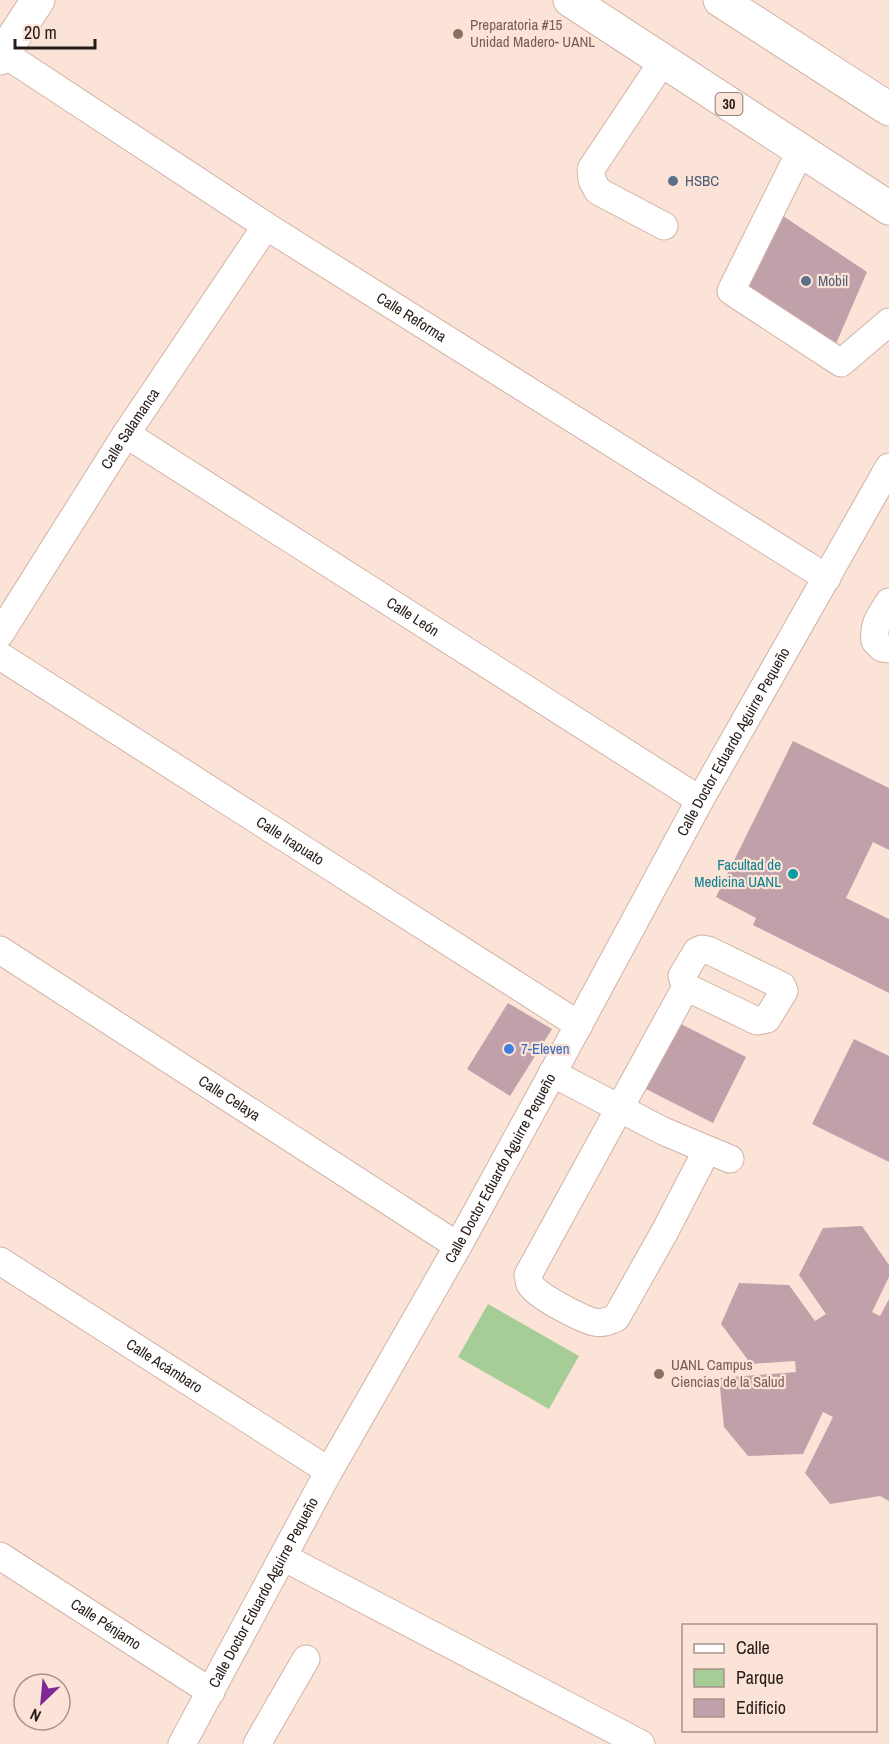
<svg xmlns="http://www.w3.org/2000/svg" width="889" height="1744" font-family="'Archivo Narrow',sans-serif">
<rect width="100%" height="100%" fill="#fce3d8"/>
<path fill="#a5cd95" d="M 488,1304 L 579,1356 L 549,1409 L 458,1357 Z"/>
<path fill="#c0a0a9" d="M 777,212 L 867,272 L 835,346 L 744,289 Z
M 793,741 L 889,788 L 889,850 L 873,842 L 846,898 L 889,919 L 889,993 L 753,925 L 756,918 L 716,897 Z
M 508,1003 L 552,1029 L 510,1096 L 467,1069 Z
M 675,1021 L 746,1057 L 713,1123 L 642,1087 Z
M 854,1039 L 889,1056 L 889,1162 L 812,1124 Z
M 862,1226 L 889,1265 L 889,1277 L 872,1312 L 880,1316 L 889,1299 L 889,1501 L 880,1496 L 830,1504 L 805,1473 L 833,1417 L 823,1412 L 803,1454 L 748,1456 L 724,1427 L 719,1378 L 796,1372 L 795,1361 L 751,1364 L 721,1324 L 739,1283 L 789,1285 L 815,1321 L 826,1314 L 799,1275 L 823,1228 Z"/>
<g fill="none" stroke-linecap="round" stroke-linejoin="round">
<defs>
<g id="minor">
<path id="s1" d="M 0,51 L 266,226 L 827,578"/>
<path d="M 663,61 L 591,169 L 592,180 L 598,191 L 664,226"/>
<path d="M 801,150 L 731,291 L 841,363 L 889,322"/>
<path id="s2" d="M 126,434 L 700,800"/>
<path d="M 889,602 C 880,616 873,624 875,641 L 882,648 L 889,649"/>
<path id="s3" d="M 0,634 L 126,434 L 266,226"/>
<path id="s4" d="M 0,656 L 579,1025"/>
<path d="M 702,949 L 708,950 L 782,986 L 784,991 L 767,1019 L 757,1021 L 686,987 L 682,976 L 697,951 Z"/>
<path id="s5" d="M 0,950 L 458,1246"/>
<path d="M 686,987 L 528,1275 C 529,1277 529,1283 530,1284 C 534,1295 582,1319 594,1322 C 602,1324 609,1321 616,1318 L 664,1233 L 707,1150"/>
<path d="M 552,1073 L 663,1131 L 730,1159"/>
<path id="s6" d="M 0,1261 L 329,1471"/>
<path id="s7" d="M 0,1556 L 211,1692"/>
<path d="M 283,1557 L 641,1744"/>
<path id="s8" d="M 182,1744 L 329,1471 L 458,1246 L 557,1065 L 700,800 L 889,467"/>
<path d="M 257,1744 L 306,1659"/>
</g>
<path id="major" d="M 570,0 L 889,208
M 720,0 L 889,109
M 0,58 L 38,0"/>
</defs>
<use href="#minor" stroke="#d1b3a6" stroke-width="29"/>
<use href="#major" stroke="#d1b3a6" stroke-width="35"/>
<use href="#minor" stroke="#fff" stroke-width="27"/>
<use href="#major" stroke="#fff" stroke-width="33"/>
</g>
<g fill="#8d6e63" stroke="#fce3d8" stroke-width="2">
<circle cx="458" cy="34" r="6"/>
<circle cx="659" cy="1374" r="6"/>
</g>
<g fill="#5c6f8a" stroke="#fce3d8" stroke-width="2">
<circle cx="673" cy="181" r="6"/>
<circle cx="806" cy="281" r="6"/>
</g>
<circle fill="#0f9aa8" stroke="#fce3d8" stroke-width="2" cx="793" cy="874" r="6"/>
<circle fill="#3f7fe0" stroke="#fce3d8" stroke-width="2" cx="509" cy="1049" r="6"/>
<g text-anchor="middle" stroke-width="4.5" stroke-linejoin="round" paint-order="stroke">
<rect fill="#fce3d8" stroke="#665750" stroke-width="1.5" x="715.5" y="93" width="27" height="22" rx="4.5"/>
<g font-size="14" font-weight="bold" fill="#261b16">
<text x="729" y="109">30</text>
</g>
<g font-size="15" fill="#785e54" stroke="#fce3d8" text-anchor="start">
<text x="470" y="30">Preparatoria #15<tspan x="470" dy="17">Unidad Madero- UANL</tspan></text>
<text x="671" y="1370">UANL Campus<tspan x="671" dy="17">Ciencias de la Salud</tspan></text>
</g>
<g font-size="15" fill="#4e5e75" stroke="#fce3d8" text-anchor="start">
<text x="685" y="186">HSBC</text>
<text x="818" y="286">Mobil</text>
</g>
<g font-size="15" fill="#261b16" stroke="#fce3d8">
<text dy="5" stroke="none"><textPath href="#s1" startOffset="490">Calle Reforma</textPath></text>
<text dy="5" stroke="none"><textPath href="#s3" startOffset="243">Calle Salamanca</textPath></text>
<text dy="5" stroke="none"><textPath href="#s2" startOffset="340">Calle León</textPath></text>
<text dy="5" stroke="none"><textPath href="#s8" startOffset="1144">Calle Doctor Eduardo Aguirre Pequeño</textPath></text>
<text dy="5" stroke="none"><textPath href="#s4" startOffset="344">Calle Irapuato</textPath></text>
<text dy="5" stroke="none"><textPath href="#s5" startOffset="273">Calle Celaya</textPath></text>
<text dy="5" stroke="none"><textPath href="#s8" startOffset="658">Calle Doctor Eduardo Aguirre Pequeño</textPath></text>
<text dy="5" stroke="none"><textPath href="#s6" startOffset="195">Calle Acámbaro</textPath></text>
<text dy="5" stroke="none"><textPath href="#s8" startOffset="172">Calle Doctor Eduardo Aguirre Pequeño</textPath></text>
<text dy="5" stroke="none"><textPath href="#s7" startOffset="126">Calle Pénjamo</textPath></text>
</g>
<g font-size="15" fill="#0d838f" stroke="#fce3d8" text-anchor="end">
<text x="781" y="870">Facultad de<tspan x="781" dy="17">Medicina UANL</tspan></text>
</g>
<g font-size="15" fill="#366cbe" stroke="#fce3d8" text-anchor="start">
<text x="521" y="1054">7-Eleven</text>
</g>
</g>
<rect x="682" y="1624" width="195" height="108" fill="#fce3d8" stroke="#a6938a" stroke-width="1.5"/>
<rect x="694" y="1644" width="30" height="9" fill="#ffffff" stroke="#a6938a" stroke-width="1.5"/>
<text x="736" y="1654" font-size="18" fill="#261b16">Calle</text>
<rect x="694" y="1669" width="30" height="18" fill="#a5cd95" stroke="#a6938a" stroke-width="1.5"/>
<text x="736" y="1684" font-size="18" fill="#261b16">Parque</text>
<rect x="694" y="1699" width="30" height="18" fill="#c0a0a9" stroke="#a6938a" stroke-width="1.5"/>
<text x="736" y="1714" font-size="18" fill="#261b16">Edificio</text>
<g transform="translate(42 1702) rotate(206)"><circle r="28" fill="#fce3d8" stroke="#a6938a" stroke-width="1.5"/>
<path d="M0-4.5L10 22L0 15L-10 22Z" fill="#7f2997"/>
<text y="-9" font-size="16" font-weight="bold" text-anchor="middle" fill="#261b16">N</text>
</g>
<path d="M15 39v9h80v-9" fill="none" stroke="#261b16" stroke-width="3"/>
<text x="24" y="39" font-size="18" fill="#261b16" stroke="#fce3d8" stroke-width="4.5" paint-order="stroke">20 m</text>
</svg>
